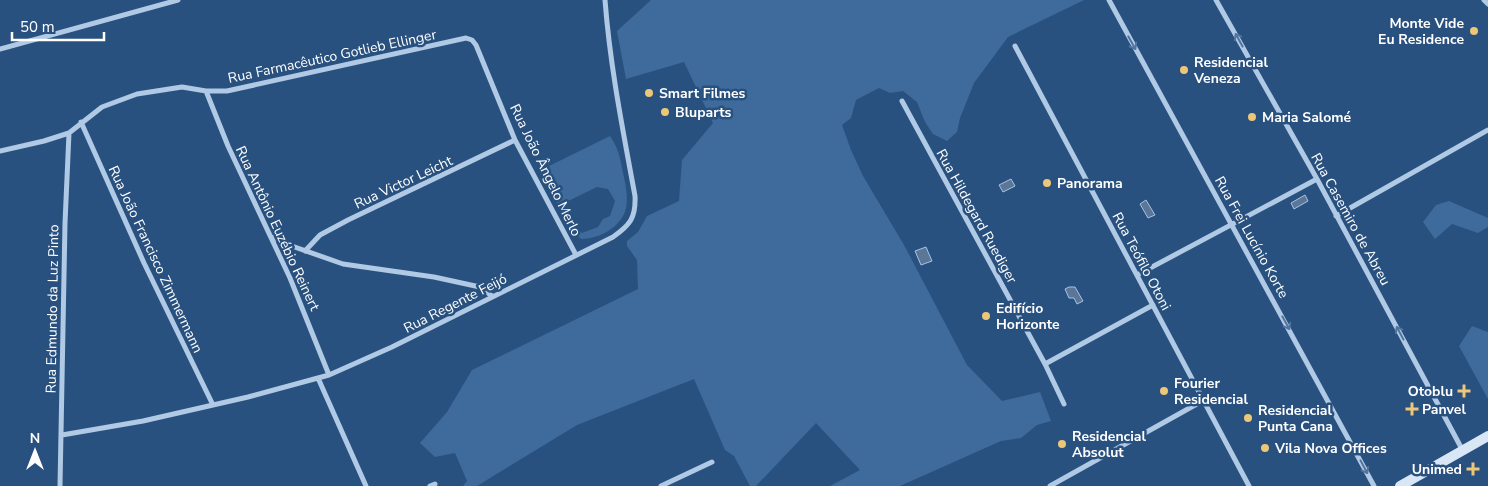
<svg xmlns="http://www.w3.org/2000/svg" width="1488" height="486" font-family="'Nunito Sans',sans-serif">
<rect width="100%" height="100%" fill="#29517f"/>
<path fill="#3e6b9c" d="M 651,0 L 1084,0 L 1008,37 L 974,83 L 960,118 L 957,132 L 947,141 L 933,134 L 925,122 L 917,102 L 903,91 L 890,93 L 879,88 L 856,100 L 851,118 L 842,125 L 851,150 L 863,176 L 904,245 L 967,365 L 1002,401 L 1040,392 L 1051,421 L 1037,425 L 1021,438 L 1001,441 L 900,486 L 830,486 L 860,470 L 816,423 L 756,486 L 750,486 L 734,456 L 725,450 L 694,379 L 577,425 L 477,486 L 463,486 L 467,481 L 455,453 L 435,457 L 420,443 L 447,412 L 472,370 L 638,289 L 637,260 L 627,246 L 627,241 L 638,232 L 647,216 L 679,201 L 682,160 L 713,123 L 684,62 L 626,79 L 617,31 Z
M 610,136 C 620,151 620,159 624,177 C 626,187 628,197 626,208 C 622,227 599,239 581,239 L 570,228 L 572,225 L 582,233 L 598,227 L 603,219 L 610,216 L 615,201 L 608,189 L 597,187 L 564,203 L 564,218 L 541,170 Z
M 1449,201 L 1488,218 L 1488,227 L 1478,233 L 1452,224 L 1435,239 L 1423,222 L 1436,205 Z
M 1472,326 L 1488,332 L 1488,399 L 1459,346 Z"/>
<path fill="#5b7697" stroke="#a5c4e5" d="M 1011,179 L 1015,186 L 1003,192 L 999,185 Z
M 1305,195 L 1308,201 L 1294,209 L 1291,203 Z
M 1146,200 L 1155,215 L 1148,218 L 1140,204 Z
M 926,247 L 932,261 L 921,265 L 915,251 Z
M 1069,287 L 1075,287 L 1083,301 L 1077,304 L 1074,298 L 1069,298 L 1065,289 Z"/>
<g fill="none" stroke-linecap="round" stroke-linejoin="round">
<path stroke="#b0c9e5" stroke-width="5" d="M 1109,0 L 1374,486
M 1216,0 L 1317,179 L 1463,451
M 1484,0 L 1488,4
M 1015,46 L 1249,486
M 0,49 L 178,0
M 206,91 L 228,146 L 290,278 L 329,375
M 902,101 L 1045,364 L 1153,305
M 81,122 L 144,263 L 213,405
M 0,151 L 44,141 L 69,133 L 102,107 L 137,94 L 182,87 L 206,91 L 227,91 L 466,38 L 472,40 L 476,45 L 515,140 L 576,255
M 1336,216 L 1488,130
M 272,237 L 289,245 L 343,264 L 434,277 L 480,287 L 492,296
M 305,251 L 320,235 L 348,220 L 515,140
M 1137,275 L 1317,179
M 1045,364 L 1064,404
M 318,378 L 366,486
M 62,435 L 143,421 L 248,397 L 329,375 L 392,347 L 613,237 C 630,225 636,218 635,196 C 623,131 610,66 605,0
M 60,486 L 65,223 L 69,133
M 430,486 L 435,484
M 661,486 L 712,462
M 1050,486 L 1204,400"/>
<path stroke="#d9e6f5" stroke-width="10" d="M 1400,486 L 1488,436"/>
</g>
<defs><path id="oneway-shaft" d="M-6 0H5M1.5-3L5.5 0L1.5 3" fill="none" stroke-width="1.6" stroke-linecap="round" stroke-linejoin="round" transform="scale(1.25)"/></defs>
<g stroke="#52759e">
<use href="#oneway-shaft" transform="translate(1239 40) rotate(-119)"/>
<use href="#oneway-shaft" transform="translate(1132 43) rotate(61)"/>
<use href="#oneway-shaft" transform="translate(1286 323) rotate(61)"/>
<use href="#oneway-shaft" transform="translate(1400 333) rotate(-118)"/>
<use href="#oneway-shaft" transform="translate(1364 467) rotate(62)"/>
</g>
<g fill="#ecc777" stroke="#29517f" stroke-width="2">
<circle cx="1474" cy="31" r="5"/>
<circle cx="1184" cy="70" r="5"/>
<circle cx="649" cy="93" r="5"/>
<circle cx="665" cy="112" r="5"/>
<circle cx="1252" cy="117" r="5"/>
<circle cx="1047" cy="183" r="5"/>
<circle cx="986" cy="316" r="5"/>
<circle cx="1164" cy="391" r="5"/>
<path d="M1461.5 383.5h5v5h5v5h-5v5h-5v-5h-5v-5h5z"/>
<path d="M1409.5 401.5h5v5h5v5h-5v5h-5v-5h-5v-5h5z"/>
<circle cx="1248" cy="418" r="5"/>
<circle cx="1062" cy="444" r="5"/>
<circle cx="1265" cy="448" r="5"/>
<path d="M1470.5 461.5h5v5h5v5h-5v5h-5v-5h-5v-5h5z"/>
</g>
<g text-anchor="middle" stroke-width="5" stroke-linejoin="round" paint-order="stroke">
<g font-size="14" font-weight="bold" fill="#fff" stroke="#29517f" text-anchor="start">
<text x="1464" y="28" text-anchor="end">Monte Vide<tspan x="1464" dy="16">Eu Residence</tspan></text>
<text x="1194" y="67">Residencial<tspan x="1194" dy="16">Veneza</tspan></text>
<text x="659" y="98">Smart Filmes</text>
<text x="675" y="117">Bluparts</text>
<text x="1262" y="122">Maria Salomé</text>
<text x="1057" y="188">Panorama</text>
<text x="996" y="313">Edifício<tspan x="996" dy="16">Horizonte</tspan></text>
<text x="1174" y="388">Fourier<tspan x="1174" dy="16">Residencial</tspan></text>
<text x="1453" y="396" text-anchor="end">Otoblu</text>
<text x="1422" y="414">Panvel</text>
<text x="1258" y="415">Residencial<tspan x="1258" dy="16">Punta Cana</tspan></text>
<text x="1072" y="441">Residencial<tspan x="1072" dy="16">Absolut</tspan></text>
<text x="1275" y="453">Vila Nova Offices</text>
<text x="1462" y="474" text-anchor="end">Unimed</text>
</g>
<g font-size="14" fill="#fff" stroke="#29517f">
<text transform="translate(332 56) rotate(-12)" y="5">Rua Farmacêutico Gotlieb Ellinger</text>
<text transform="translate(546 170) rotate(64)" y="5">Rua João Ângelo Merlo</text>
<text transform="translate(403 182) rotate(-25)" y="5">Rua Victor Leicht</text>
<text transform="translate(977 216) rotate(61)" y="5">Rua Hildegard Ruediger</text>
<text transform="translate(1351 219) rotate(61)" y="5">Rua Casemiro de Abreu</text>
<text transform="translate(278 228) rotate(65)" y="5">Rua Antônio Euzébio Reinert</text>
<text transform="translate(1252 237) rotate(61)" y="5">Rua Frei Lucínio Korte</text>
<text transform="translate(156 259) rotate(65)" y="5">Rua João Francisco Zimmermann</text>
<text transform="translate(1142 261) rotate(62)" y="5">Rua Teófilo Otoni</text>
<text transform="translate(455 303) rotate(-27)" y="5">Rua Regente Feijó</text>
<text transform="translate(52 309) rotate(-89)" y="5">Rua Edmundo da Luz Pinto</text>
</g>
</g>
<g transform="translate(35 451)" stroke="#29517f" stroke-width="4" paint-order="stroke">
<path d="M0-4L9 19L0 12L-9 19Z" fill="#ffffff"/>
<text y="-8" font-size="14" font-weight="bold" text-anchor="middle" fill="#ffffff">N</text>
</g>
<path d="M12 32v8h92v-8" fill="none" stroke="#ffffff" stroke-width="2.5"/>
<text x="20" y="32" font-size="15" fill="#ffffff" stroke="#29517f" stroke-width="4" paint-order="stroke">50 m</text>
</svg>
